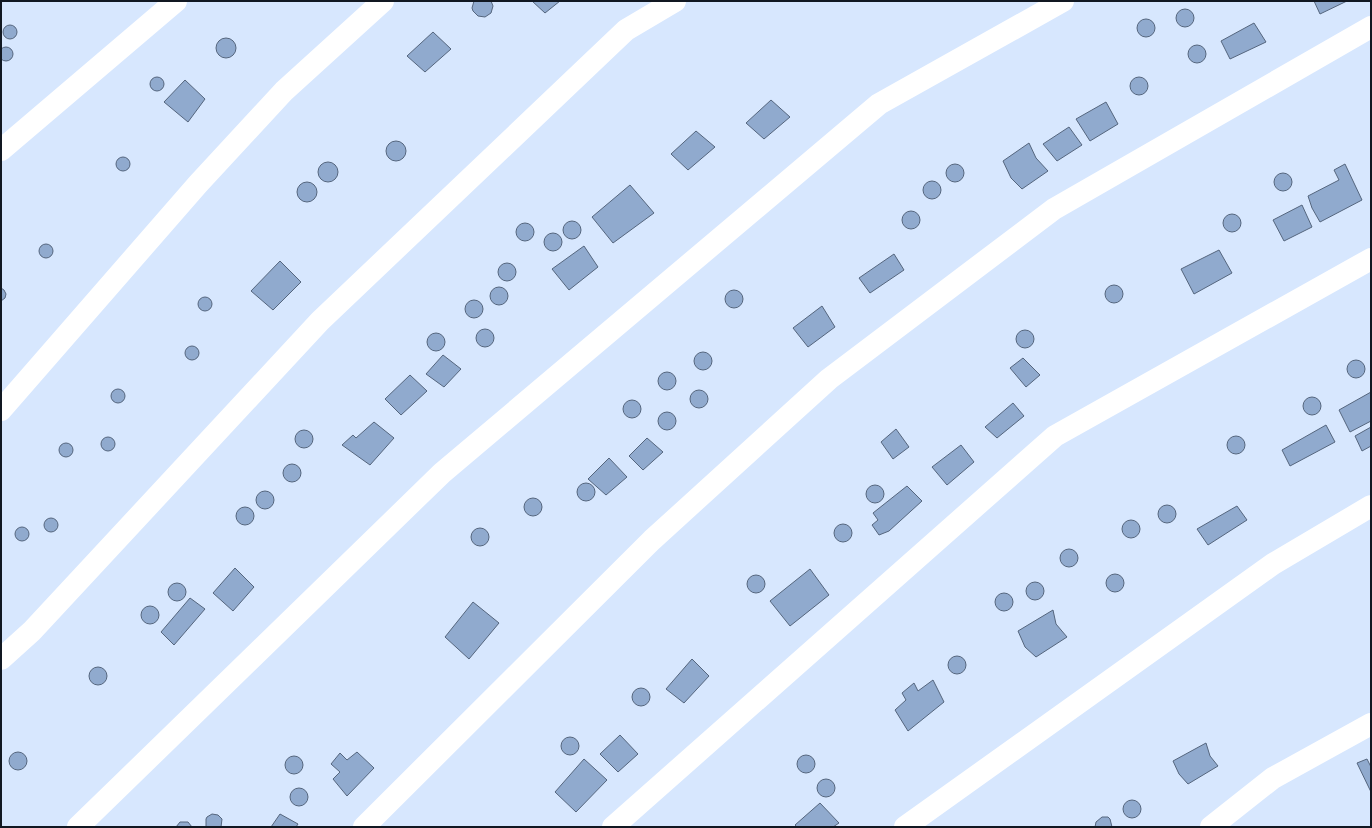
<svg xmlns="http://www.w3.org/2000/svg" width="1372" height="828" font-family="'Fira Sans',sans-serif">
<rect width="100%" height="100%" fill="#d7e7fe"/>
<path fill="#90aace" stroke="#55667e" d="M 474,1 L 491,1 L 493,6 L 491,13 L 485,17 L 478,16 L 473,11 L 472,8 Z
M 532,1 L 560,1 L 545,13 Z
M 1314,1 L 1347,1 L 1320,14 Z
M1176 18a9 9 0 1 1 18 0a9 9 0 1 1-18 0Z
M1137 28a9 9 0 1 1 18 0a9 9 0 1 1-18 0Z
M 1254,23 L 1266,42 L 1230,59 L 1221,41 Z
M3 32a7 7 0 1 1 14 0a7 7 0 1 1-14 0Z
M 433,32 L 451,49 L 425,72 L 407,56 Z
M216 48a10 10 0 1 1 20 0a10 10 0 1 1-20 0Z
M1188 54a9 9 0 1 1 18 0a9 9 0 1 1-18 0Z
M-1 54a7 7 0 1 1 14 0a7 7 0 1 1-14 0Z
M150 84a7 7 0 1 1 14 0a7 7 0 1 1-14 0Z
M1130 86a9 9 0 1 1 18 0a9 9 0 1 1-18 0Z
M 185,80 L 205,99 L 188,122 L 164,102 Z
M 771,100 L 790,117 L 764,139 L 746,123 Z
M 1106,102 L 1118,124 L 1090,141 L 1076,119 Z
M 1069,127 L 1082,145 L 1057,161 L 1043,144 Z
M 696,131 L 715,147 L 688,170 L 671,154 Z
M386 151a10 10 0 1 1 20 0a10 10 0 1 1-20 0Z
M 1029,143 L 1036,158 L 1048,171 L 1022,189 L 1011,178 L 1003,161 Z
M116 164a7 7 0 1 1 14 0a7 7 0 1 1-14 0Z
M318 172a10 10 0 1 1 20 0a10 10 0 1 1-20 0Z
M 1345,164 L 1362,200 L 1320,222 L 1312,208 L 1308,196 L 1339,180 L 1334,170 Z
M946 173a9 9 0 1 1 18 0a9 9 0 1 1-18 0Z
M1274 182a9 9 0 1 1 18 0a9 9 0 1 1-18 0Z
M923 190a9 9 0 1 1 18 0a9 9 0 1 1-18 0Z
M297 192a10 10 0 1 1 20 0a10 10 0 1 1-20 0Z
M 630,185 L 654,213 L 613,243 L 592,217 Z
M 1302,205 L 1312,227 L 1284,241 L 1273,220 Z
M902 220a9 9 0 1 1 18 0a9 9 0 1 1-18 0Z
M1223 223a9 9 0 1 1 18 0a9 9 0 1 1-18 0Z
M563 230a9 9 0 1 1 18 0a9 9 0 1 1-18 0Z
M516 232a9 9 0 1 1 18 0a9 9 0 1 1-18 0Z
M544 242a9 9 0 1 1 18 0a9 9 0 1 1-18 0Z
M39 251a7 7 0 1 1 14 0a7 7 0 1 1-14 0Z
M 584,246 L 598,267 L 569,290 L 552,269 Z
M 1219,250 L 1232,273 L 1194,294 L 1181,269 Z
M 894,254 L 904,270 L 870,293 L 859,278 Z
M 280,261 L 301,282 L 273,310 L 251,291 Z
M498 272a9 9 0 1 1 18 0a9 9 0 1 1-18 0Z
M1105 294a9 9 0 1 1 18 0a9 9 0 1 1-18 0Z
M490 296a9 9 0 1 1 18 0a9 9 0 1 1-18 0Z
M 1,288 L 4,290 L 6,294 L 5,298 L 1,301 Z
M725 299a9 9 0 1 1 18 0a9 9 0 1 1-18 0Z
M198 304a7 7 0 1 1 14 0a7 7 0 1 1-14 0Z
M465 309a9 9 0 1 1 18 0a9 9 0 1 1-18 0Z
M 822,306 L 835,327 L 808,347 L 793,328 Z
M476 338a9 9 0 1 1 18 0a9 9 0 1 1-18 0Z
M1016 339a9 9 0 1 1 18 0a9 9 0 1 1-18 0Z
M427 342a9 9 0 1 1 18 0a9 9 0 1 1-18 0Z
M185 353a7 7 0 1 1 14 0a7 7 0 1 1-14 0Z
M694 361a9 9 0 1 1 18 0a9 9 0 1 1-18 0Z
M 443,355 L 461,369 L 444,387 L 426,374 Z
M 1023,358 L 1040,375 L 1026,387 L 1010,368 Z
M1347 369a9 9 0 1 1 18 0a9 9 0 1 1-18 0Z
M658 381a9 9 0 1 1 18 0a9 9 0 1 1-18 0Z
M 410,375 L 427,391 L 401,415 L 385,399 Z
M111 396a7 7 0 1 1 14 0a7 7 0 1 1-14 0Z
M690 399a9 9 0 1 1 18 0a9 9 0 1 1-18 0Z
M 1371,392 L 1371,421 L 1350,432 L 1339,410 Z
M1303 406a9 9 0 1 1 18 0a9 9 0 1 1-18 0Z
M623 409a9 9 0 1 1 18 0a9 9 0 1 1-18 0Z
M 1013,403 L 1024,416 L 997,438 L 985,427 Z
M658 421a9 9 0 1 1 18 0a9 9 0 1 1-18 0Z
M 374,422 L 394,438 L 370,465 L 342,445 L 353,435 L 356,438 Z
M 1326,425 L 1335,442 L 1290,466 L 1282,450 Z
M 1371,427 L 1371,446 L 1362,451 L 1355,436 Z
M 896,429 L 909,447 L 893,459 L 881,442 Z
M295 439a9 9 0 1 1 18 0a9 9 0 1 1-18 0Z
M1227 445a9 9 0 1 1 18 0a9 9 0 1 1-18 0Z
M101 444a7 7 0 1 1 14 0a7 7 0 1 1-14 0Z
M 647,438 L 663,452 L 643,470 L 629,456 Z
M59 450a7 7 0 1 1 14 0a7 7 0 1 1-14 0Z
M 961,445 L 974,462 L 947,485 L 932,467 Z
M 609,458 L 627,477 L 606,495 L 588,479 Z
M283 473a9 9 0 1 1 18 0a9 9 0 1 1-18 0Z
M577 492a9 9 0 1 1 18 0a9 9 0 1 1-18 0Z
M866 494a9 9 0 1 1 18 0a9 9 0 1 1-18 0Z
M 907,486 L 922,501 L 889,531 L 879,535 L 872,525 L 878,520 L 873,513 Z
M256 500a9 9 0 1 1 18 0a9 9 0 1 1-18 0Z
M524 507a9 9 0 1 1 18 0a9 9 0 1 1-18 0Z
M1158 514a9 9 0 1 1 18 0a9 9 0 1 1-18 0Z
M 1237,506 L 1247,520 L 1208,545 L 1197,529 Z
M236 516a9 9 0 1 1 18 0a9 9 0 1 1-18 0Z
M44 525a7 7 0 1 1 14 0a7 7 0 1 1-14 0Z
M1122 529a9 9 0 1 1 18 0a9 9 0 1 1-18 0Z
M834 533a9 9 0 1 1 18 0a9 9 0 1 1-18 0Z
M15 534a7 7 0 1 1 14 0a7 7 0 1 1-14 0Z
M471 537a9 9 0 1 1 18 0a9 9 0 1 1-18 0Z
M1060 558a9 9 0 1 1 18 0a9 9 0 1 1-18 0Z
M 235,568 L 254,587 L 233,611 L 213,593 Z
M 810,569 L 829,595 L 790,626 L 770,601 Z
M1106 583a9 9 0 1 1 18 0a9 9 0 1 1-18 0Z
M747 584a9 9 0 1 1 18 0a9 9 0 1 1-18 0Z
M1026 591a9 9 0 1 1 18 0a9 9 0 1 1-18 0Z
M168 592a9 9 0 1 1 18 0a9 9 0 1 1-18 0Z
M995 602a9 9 0 1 1 18 0a9 9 0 1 1-18 0Z
M 190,598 L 205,609 L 174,645 L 161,632 Z
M 473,602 L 499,623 L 469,659 L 445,637 Z
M141 615a9 9 0 1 1 18 0a9 9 0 1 1-18 0Z
M 1053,610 L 1056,624 L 1067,637 L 1036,657 L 1025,647 L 1018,631 Z
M948 665a9 9 0 1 1 18 0a9 9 0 1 1-18 0Z
M 692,659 L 709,676 L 684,703 L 666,689 Z
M89 676a9 9 0 1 1 18 0a9 9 0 1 1-18 0Z
M 933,680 L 944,702 L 908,731 L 895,710 L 906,700 L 902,693 L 914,683 L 918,691 Z
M632 697a9 9 0 1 1 18 0a9 9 0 1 1-18 0Z
M 620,735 L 638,754 L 618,772 L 600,754 Z
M561 746a9 9 0 1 1 18 0a9 9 0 1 1-18 0Z
M 1206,743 L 1210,756 L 1218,766 L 1188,784 L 1179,774 L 1173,761 Z
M 357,752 L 374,768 L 347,796 L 333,779 L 340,772 L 331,764 L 340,753 L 347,760 Z
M9 761a9 9 0 1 1 18 0a9 9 0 1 1-18 0Z
M797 764a9 9 0 1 1 18 0a9 9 0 1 1-18 0Z
M285 765a9 9 0 1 1 18 0a9 9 0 1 1-18 0Z
M 584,759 L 607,780 L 576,812 L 555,792 Z
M 1367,759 L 1371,767 L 1371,792 L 1357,763 Z
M817 788a9 9 0 1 1 18 0a9 9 0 1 1-18 0Z
M290 797a9 9 0 1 1 18 0a9 9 0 1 1-18 0Z
M1123 809a9 9 0 1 1 18 0a9 9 0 1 1-18 0Z
M 820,803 L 839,823 L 833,827 L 797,827 L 795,825 Z
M 212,814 L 218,815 L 222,819 L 221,827 L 206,827 L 206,819 L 207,817 Z
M 280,814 L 298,824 L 296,827 L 271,827 Z
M 1102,817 L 1108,817 L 1110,819 L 1112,827 L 1095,827 L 1096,822 Z
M 180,822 L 188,822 L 192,827 L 176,827 Z"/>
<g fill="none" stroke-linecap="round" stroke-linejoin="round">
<path stroke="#fff" stroke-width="22" d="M 1,150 L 176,1
M 1,410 L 198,184 L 284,91 L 383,1
M 1,659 L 32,631 L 320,321 L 626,30 L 675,1
M 78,827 L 442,473 L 879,104 L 1063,1
M 364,827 L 652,540 L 829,379 L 1054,209 L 1371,27
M 613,827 L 1055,436 L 1371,259
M 905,827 L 1273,564 L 1371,506
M 1211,827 L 1273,778 L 1371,724"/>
</g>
<rect width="1372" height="828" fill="none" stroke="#111822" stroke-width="4"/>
</svg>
